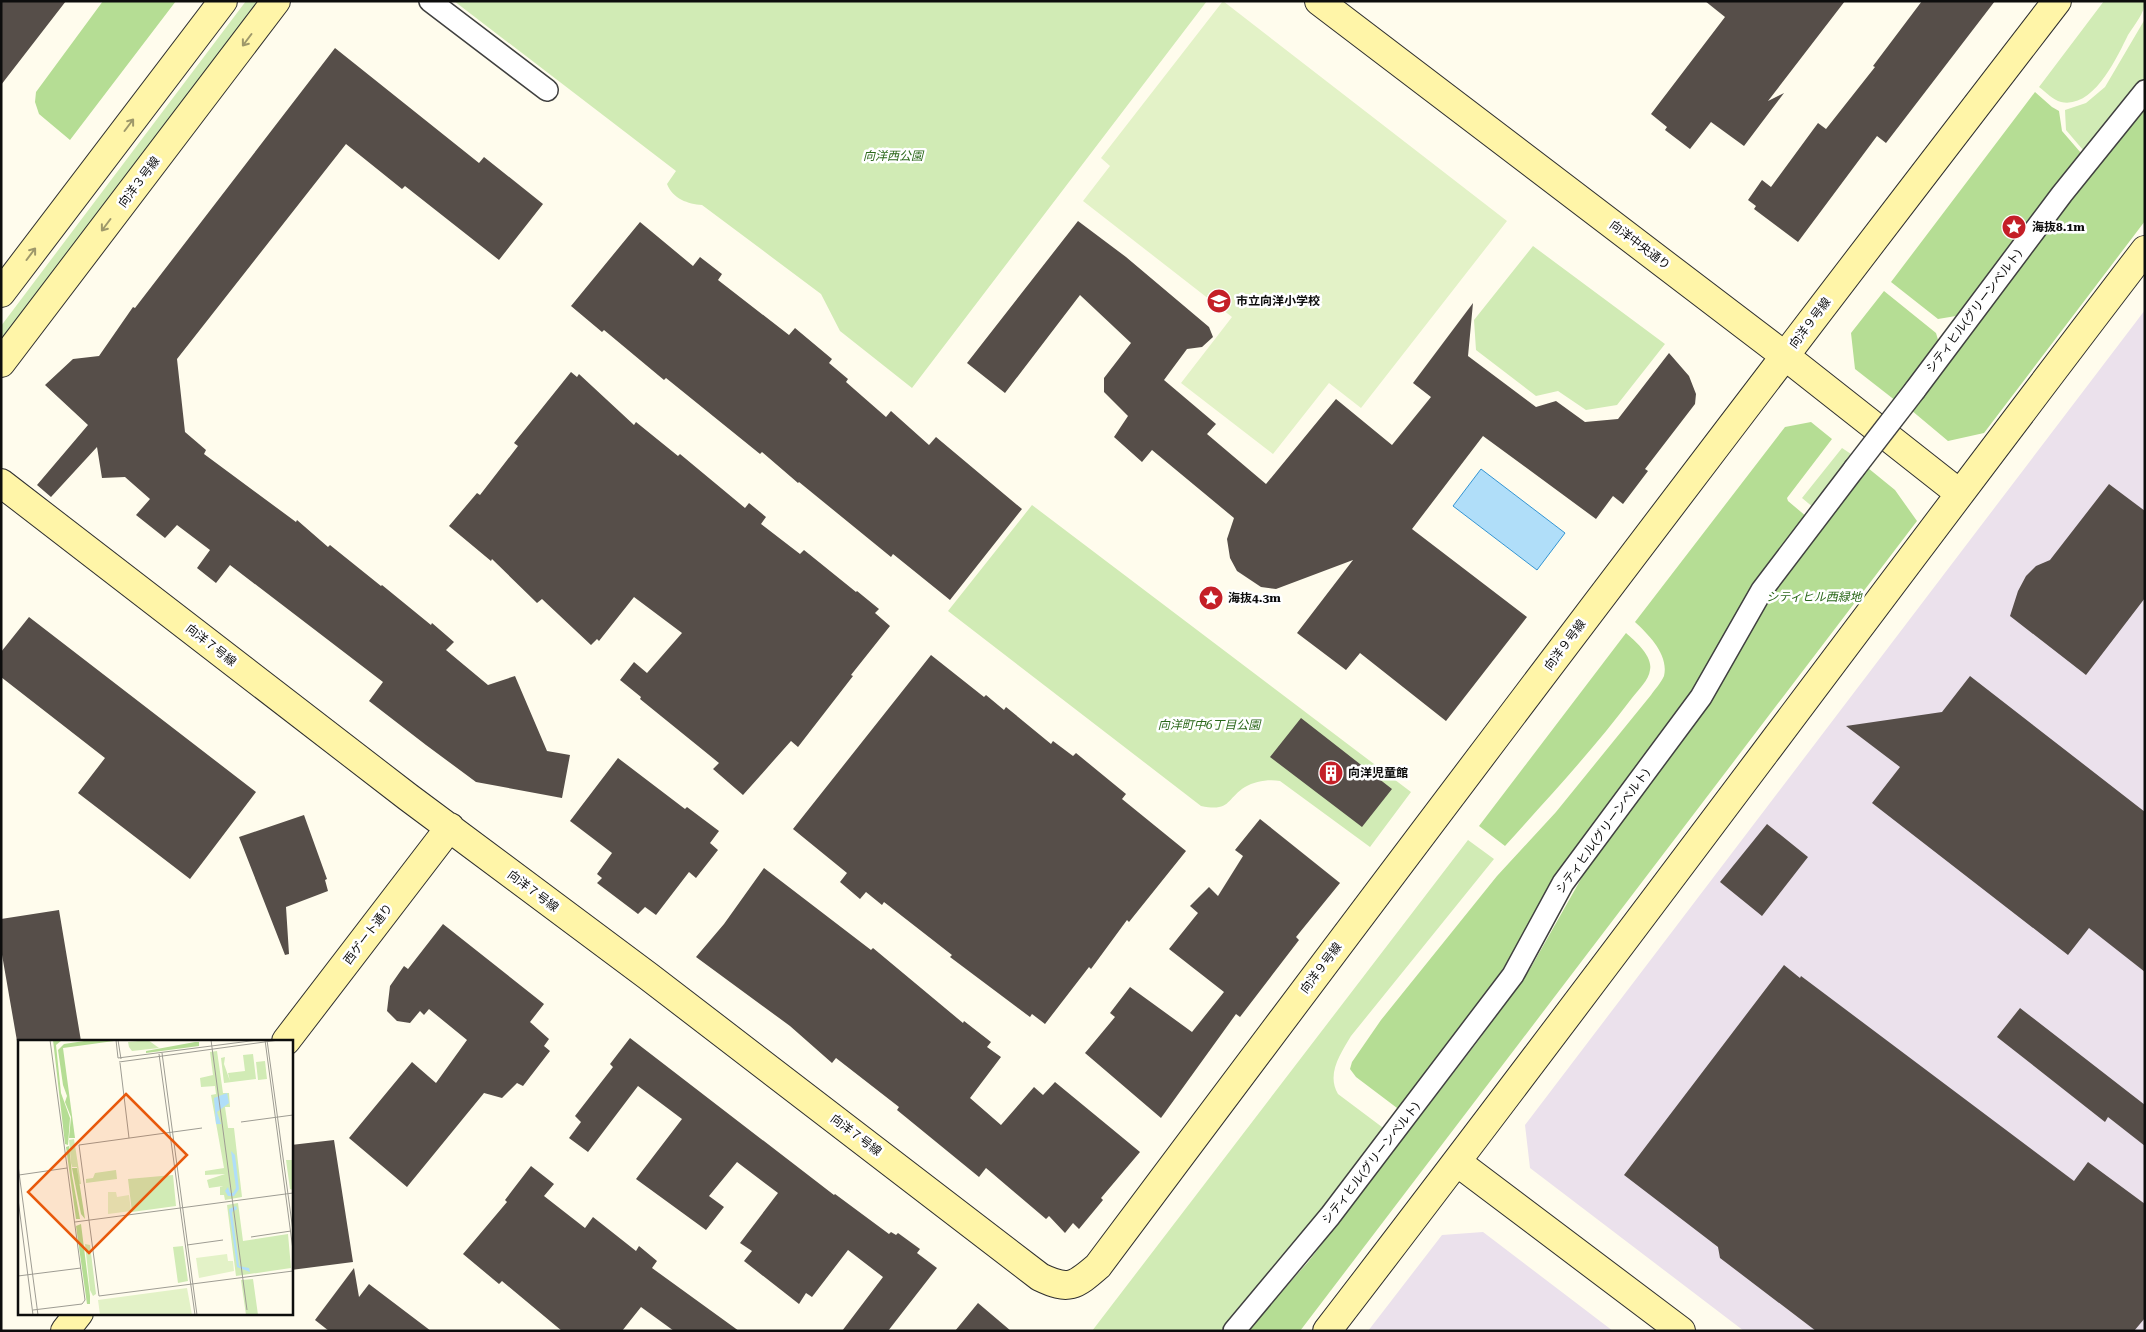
<svg xmlns="http://www.w3.org/2000/svg" width="2146" height="1332" font-family="'Roboto Serif','Noto Sans JP',serif">
<rect width="100%" height="100%" fill="#fffced"/>
<path fill="#ebe1ec" d="M 2145,310 L 2145,1331 L 1744,1331 L 1530,1168 L 1525,1125 Z
M 1483,1232 L 1613,1331 L 1368,1331 L 1442,1235 Z"/>
<path fill="#d1ebb5" d="M 246,1 L 258,1 L 1,342 L 1,326 Z
M 454,1 L 1207,1 L 912,388 L 840,331 L 821,294 L 702,205 C 688,204 673,199 667,184 L 676,171 Z
M 2104,1 L 2145,1 C 2145,13 2134,25 2128,35 C 2117,57 2094,109 2061,102 C 2053,100 2046,92 2039,87 Z
M 2145,19 L 2145,79 L 2083,150 L 2066,130 L 2065,110 L 2086,103 L 2105,87 Z
M 1533,246 L 1665,344 L 1617,405 L 1586,410 L 1558,391 L 1536,396 L 1476,350 L 1474,320 Z
M 1842,448 L 1854,456 L 1814,508 L 1802,498 Z
M 1032,505 L 1411,792 L 1370,847 L 1280,781 C 1269,779 1255,781 1245,787 C 1226,799 1231,812 1201,806 L 948,611 Z
M 1468,840 L 1494,859 L 1351,1036 C 1341,1053 1326,1074 1338,1094 L 1386,1130 L 1348,1181 L 1222,1331 L 1092,1331 Z"/>
<path fill="#b5dd94" d="M 103,1 L 176,1 L 70,140 L 39,114 L 35,102 L 36,92 Z
M 2035,92 L 2052,107 L 2059,111 L 2062,131 L 2081,153 L 2080,156 L 1962,313 L 1956,316 L 1938,319 L 1891,282 Z
M 2145,104 L 2145,221 L 1984,433 L 1948,441 L 1911,410 C 1989,308 2065,205 2145,104 Z
M 1884,291 L 1936,333 L 1939,343 L 1896,401 L 1855,369 L 1851,333 Z
M 1811,422 L 1832,439 L 1787,498 L 1788,501 L 1807,517 L 1688,704 L 1551,888 L 1500,974 L 1401,1111 L 1356,1077 L 1350,1069 L 1352,1062 L 1381,1020 L 1497,876 L 1556,812 L 1651,695 C 1655,689 1661,683 1664,676 C 1669,655 1649,635 1635,622 L 1785,427 Z
M 1868,468 L 1895,490 L 1917,521 L 1300,1331 L 1247,1331 L 1308,1262 L 1478,1041 L 1530,969 L 1590,863 L 1692,727 L 1775,588 Z
M 1626,633 C 1635,641 1653,656 1650,670 C 1649,680 1638,690 1632,698 C 1593,750 1548,798 1505,846 L 1479,826 Z"/>
<path fill="#e3f2c7" d="M 1223,1 L 1507,221 L 1361,408 L 1329,383 L 1273,454 L 1181,383 L 1232,317 L 1083,201 L 1110,166 L 1101,158 Z"/>
<path fill="#b0def9" stroke="#3394d3" d="M 1481,469 L 1565,533 L 1537,570 L 1453,506 Z"/>
<path fill="#564e49" d="M 1,1 L 66,1 L 1,85 Z
M 1705,1 L 1845,1 L 1768,101 L 1784,93 L 1744,146 L 1711,122 L 1690,149 L 1665,130 L 1667,127 L 1651,114 L 1725,17 Z
M 1922,1 L 1995,1 L 1886,143 L 1877,136 L 1798,242 L 1754,209 L 1756,206 L 1748,200 L 1762,180 L 1771,187 L 1818,123 L 1826,129 L 1875,67 L 1873,66 Z
M 335,48 L 479,163 L 484,157 L 543,204 L 499,260 L 405,186 L 402,189 L 346,144 L 177,359 L 185,432 L 206,450 L 204,454 L 296,522 L 297,520 L 328,547 L 330,545 L 381,586 L 382,585 L 431,625 L 432,623 L 454,642 L 446,650 L 488,685 L 515,676 L 547,751 L 570,755 L 562,798 L 476,782 L 426,745 L 369,701 L 383,682 L 230,565 L 216,583 L 197,568 L 210,550 L 177,525 L 165,538 L 136,515 L 150,499 L 125,477 L 102,478 L 97,447 L 51,497 L 37,485 L 88,425 L 45,385 L 73,359 L 99,356 L 133,307 L 135,308 Z
M 1078,221 L 1126,257 L 1209,327 L 1213,337 L 1202,347 L 1187,349 L 1164,380 L 1216,424 L 1207,434 L 1266,484 L 1336,399 L 1392,445 L 1431,397 L 1413,383 L 1473,303 L 1468,356 L 1536,407 L 1556,401 L 1585,422 L 1618,419 L 1669,353 L 1689,376 L 1696,394 L 1695,404 L 1645,469 L 1648,471 L 1623,504 L 1613,496 L 1596,519 L 1483,436 L 1412,529 L 1527,617 L 1446,721 L 1360,653 L 1346,670 L 1297,633 L 1353,560 L 1276,589 L 1261,587 L 1237,571 L 1230,558 L 1227,539 L 1234,518 L 1152,450 L 1142,462 L 1114,437 L 1128,416 L 1104,392 L 1104,378 L 1131,343 L 1080,295 L 1005,393 L 967,363 Z
M 640,222 L 693,266 L 700,257 L 722,274 L 718,280 L 789,335 L 795,328 L 832,359 L 829,363 L 848,379 L 846,382 L 886,417 L 891,411 L 929,445 L 936,437 L 1022,509 L 950,600 L 893,554 L 891,557 L 799,482 L 798,483 L 762,452 L 760,454 L 666,378 L 664,380 L 604,330 L 602,332 L 571,306 Z
M 571,372 L 577,377 L 579,374 L 634,425 L 636,422 L 678,456 L 680,454 L 745,508 L 749,503 L 766,517 L 761,524 L 800,554 L 804,550 L 856,592 L 857,591 L 879,609 L 875,613 L 890,626 L 851,675 L 853,676 L 798,747 L 791,741 L 743,795 L 713,769 L 719,763 L 640,699 L 641,697 L 620,680 L 634,662 L 647,673 L 682,633 L 634,597 L 599,641 L 597,639 L 591,645 L 542,599 L 537,603 L 492,559 L 491,561 L 449,526 L 477,493 L 480,495 L 518,446 L 514,443 Z
M 2109,484 L 2145,511 L 2145,598 L 2086,675 L 2010,616 L 2018,591 L 2026,576 L 2036,566 L 2050,560 Z
M 29,617 L 256,792 L 190,879 L 78,793 L 105,758 L 1,677 L 1,652 Z
M 931,655 L 984,697 L 986,695 L 1004,710 L 1006,707 L 1051,744 L 1053,741 L 1073,756 L 1076,753 L 1126,794 L 1122,799 L 1186,851 L 1129,922 L 1127,920 L 1091,969 L 1089,967 L 1045,1024 L 1032,1014 L 1030,1017 L 950,957 L 952,955 L 884,902 L 882,905 L 866,892 L 860,899 L 840,882 L 847,873 L 793,829 Z
M 1970,676 L 2145,812 L 2145,972 L 2089,928 L 2068,955 L 1872,803 L 1900,767 L 1846,726 L 1942,712 Z
M 1301,718 L 1392,789 L 1362,827 L 1270,757 Z
M 618,758 L 685,809 L 687,807 L 719,831 L 710,843 L 718,850 L 696,878 L 689,872 L 656,915 L 645,907 L 638,914 L 597,883 L 602,878 L 597,874 L 612,853 L 570,821 Z
M 304,815 L 327,879 L 325,880 L 328,891 L 286,907 L 289,954 L 285,955 L 239,837 Z
M 1260,819 L 1340,883 L 1296,937 L 1299,940 L 1240,1017 L 1236,1014 L 1161,1118 L 1085,1053 L 1115,1017 L 1110,1013 L 1130,987 L 1192,1032 L 1224,992 L 1169,949 L 1198,913 L 1190,906 L 1209,887 L 1218,896 L 1243,856 L 1235,850 Z
M 1767,824 L 1808,857 L 1762,916 L 1720,882 Z
M 764,868 L 871,950 L 873,948 L 963,1023 L 964,1021 L 991,1042 L 987,1047 L 1001,1057 L 970,1098 L 1001,1125 L 1034,1087 L 1043,1095 L 1055,1082 L 1140,1152 L 1101,1198 L 1103,1200 L 1079,1229 L 1073,1223 L 1065,1233 L 1049,1216 L 1046,1219 L 986,1168 L 979,1177 L 897,1110 L 899,1107 L 836,1058 L 832,1063 L 790,1026 L 696,957 L 724,924 Z
M 59,910 L 81,1041 L 17,1041 L 1,949 L 1,919 Z
M 443,924 L 544,1004 L 530,1022 L 549,1039 L 544,1046 L 550,1051 L 523,1086 L 517,1083 L 502,1098 L 484,1093 L 407,1187 L 349,1138 L 412,1062 L 436,1083 L 467,1040 L 429,1009 L 424,1015 L 420,1011 L 410,1023 L 397,1021 L 387,1011 L 390,986 L 404,966 L 408,969 Z
M 1784,965 L 1800,978 L 1801,976 L 2074,1181 L 2088,1162 L 2145,1204 L 2145,1318 L 2134,1331 L 1816,1331 L 1720,1258 L 1718,1247 L 1624,1175 Z
M 2020,1008 L 2145,1105 L 2145,1146 L 2108,1117 L 2105,1122 L 1997,1037 Z
M 630,1038 L 834,1195 L 835,1194 L 889,1234 L 891,1232 L 896,1235 L 898,1233 L 920,1249 L 917,1253 L 937,1268 L 888,1331 L 842,1331 L 883,1277 L 848,1250 L 812,1297 L 806,1293 L 799,1304 L 744,1261 L 752,1251 L 740,1243 L 778,1193 L 737,1162 L 709,1196 L 724,1207 L 706,1230 L 636,1179 L 682,1119 L 638,1086 L 588,1152 L 569,1138 L 581,1122 L 575,1116 L 613,1067 L 610,1064 Z
M 334,1140 L 353,1262 L 291,1270 L 291,1145 Z
M 531,1166 L 554,1184 L 544,1196 L 585,1228 L 593,1217 L 636,1251 L 639,1246 L 657,1261 L 652,1268 L 739,1331 L 674,1331 L 641,1307 L 622,1331 L 562,1331 L 502,1281 L 499,1284 L 463,1254 L 507,1202 L 505,1200 Z
M 354,1268 L 359,1297 L 369,1284 L 431,1331 L 329,1331 L 315,1320 Z
M 978,1303 L 1011,1331 L 955,1331 Z"/>
<g fill="none" stroke-linecap="round" stroke-linejoin="round">
<defs>
<path id="street" d="M 430,1 L 547,90
M 1915,390 L 2062,194 L 2145,91
M 1234,1331 L 1330,1216 L 1513,975 L 1563,883 L 1701,697 L 1762,590 L 1854,469"/>
<path id="secondary" d="M 1319,1 L 1785,356 L 1959,493
M 1,293 L 223,1
M 1,363 L 276,1
M 1,483 L 408,797 L 648,976 L 1040,1277 C 1069,1291 1075,1286 1098,1266 C 1415,842 1734,420 2057,1
M 286,1041 L 450,827
M 1457,1162 L 1681,1331
M 65,1331 L 79,1313
M 1327,1331 C 1603,973 1870,609 2145,250"/>
</defs>
<use href="#street" stroke="#404040" stroke-width="24"/>
<use href="#secondary" stroke="#2f2f2f" stroke-width="30"/>
<use href="#street" stroke="#fff" stroke-width="21"/>
<use href="#secondary" stroke="#fff5a8" stroke-width="28"/>
<defs>
<path id="street-bridge" d="M 1854,469 L 1915,390"/>
</defs>
<use href="#street-bridge" stroke="#404040" stroke-width="24" stroke-linecap="butt"/>
<use href="#street-bridge" stroke="#fff" stroke-width="21"/>
</g>
<defs><path id="oneway-shaft" d="M-6 0H5M1.5-3L5.5 0L1.5 3" fill="none" stroke-width="1.6" stroke-linecap="round" stroke-linejoin="round" transform="scale(1.25)"/></defs>
<g stroke="#9e986a">
<use href="#oneway-shaft" transform="translate(247 40) rotate(127)"/>
<use href="#oneway-shaft" transform="translate(129 125) rotate(-53)"/>
<use href="#oneway-shaft" transform="translate(106 225) rotate(127)"/>
<use href="#oneway-shaft" transform="translate(31 254) rotate(-53)"/>
</g>
<defs>
<symbol id="sight-disc" viewBox="-11 -11 22 22"><circle r="9.5" fill="#c41f27" stroke="#fff"/><path d="M0-6L1.8-2.2L6-1.7L2.9 1.2L3.7 5.4L0 3.3L-3.7 5.4L-2.9 1.2L-6-1.7L-1.8-2.2Z" fill="#fff"/></symbol>
<symbol id="school-disc" viewBox="-11 -11 22 22"><circle r="9.5" fill="#c41f27" stroke="#fff"/><path d="M0-5L7-2L0 1L-7-2ZM-4 1L0 2.5L4 1V4Q0 6-4 4Z" fill="#fff"/></symbol>
<symbol id="building-disc" viewBox="-11 -11 22 22"><circle r="9.5" fill="#c41f27" stroke="#fff"/><path d="M-4-6H4V6H1V3H-1V6H-4ZM-2.5-4.3h1.7v1.8h-1.7ZM.8-4.3h1.7v1.8H.8ZM-2.5-1h1.7V.8h-1.7ZM.8-1h1.7V.8H.8Z" fill="#fff"/></symbol>
</defs>
<g fill-rule="evenodd">
<use href="#sight-disc" x="2000" y="213" width="28" height="28"/>
<use href="#school-disc" x="1205" y="287" width="28" height="28"/>
<use href="#sight-disc" x="1197" y="584" width="28" height="28"/>
<use href="#building-disc" x="1317" y="759" width="28" height="28"/>
</g>
<g text-anchor="middle" stroke-width="5" stroke-linejoin="round" paint-order="stroke">
<g font-size="12" font-style="italic" fill="#2b681b" stroke="#fff">
<text x="893" y="160">向洋西公園</text>
<text x="1814" y="601">シティヒル西緑地</text>
<text x="1209" y="729">向洋町中6丁目公園</text>
</g>
<g font-size="12" fill="#0d0d0d" stroke="#fff">
<text transform="translate(139 182) rotate(-53)" y="4">向洋３号線</text>
<text transform="translate(1640 245) rotate(37)" y="4">向洋中央通り</text>
<text transform="translate(1974 311) rotate(-53)" y="4">シティヒル(グリーンベルト)</text>
<text transform="translate(1810 323) rotate(-53)" y="4">向洋９号線</text>
<text transform="translate(211 645) rotate(38)" y="4">向洋７号線</text>
<text transform="translate(1565 645) rotate(-53)" y="4">向洋９号線</text>
<text transform="translate(1603 831) rotate(-54)" y="4">シティヒル(グリーンベルト)</text>
<text transform="translate(533 891) rotate(37)" y="4">向洋７号線</text>
<text transform="translate(368 934) rotate(-53)" y="4">西ゲート通り</text>
<text transform="translate(1321 968) rotate(-53)" y="4">向洋９号線</text>
<text transform="translate(856 1135) rotate(37)" y="4">向洋７号線</text>
<text transform="translate(1371 1163) rotate(-52)" y="4">シティヒル(グリーンベルト)</text>
</g>
<g font-size="12" font-weight="bold" fill="#0d0d0d" stroke="#fff" text-anchor="start">
<text x="2032" y="231">海抜8.1m</text>
<text x="1236" y="305">市立向洋小学校</text>
<text x="1228" y="602">海抜4.3m</text>
<text x="1348" y="777">向洋児童館</text>
</g>
</g>
<g transform="translate(18 1040)">
<rect width="275" height="275" fill="#fffced"/>
<path d="M 130,0 L 141,8 L 114,11 L 111,7 L 110,2 ZM 199,11 L 205,53 L 211,53 L 212,67 L 207,67 L 210,88 L 216,88 L 224,157 L 207,160 L 206,155 L 202,155 L 202,147 L 205,146 L 191,148 L 189,140 L 207,134 L 187,135 L 187,131 L 206,128 L 193,55 L 198,54 L 197,46 L 183,47 L 182,38 L 195,35 L 192,12 ZM 235,14 L 238,39 L 206,43 L 203,18 L 207,17 L 206,24 L 212,41 L 210,33 L 227,31 L 225,15 ZM 247,21 L 249,39 L 240,40 L 238,22 ZM 56,99 L 63,144 L 61,144 L 59,127 L 54,127 L 53,123 L 51,100 ZM 268,120 L 275,120 L 275,150 L 272,149 ZM 98,130 L 99,139 L 68,143 L 68,139 L 75,138 L 77,133 ZM 155,135 L 158,166 L 114,172 L 110,139 ZM 220,163 L 225,201 L 270,194 L 273,228 L 218,236 L 209,165 ZM 67,204 L 72,205 L 78,254 L 75,256 L 72,250 ZM 165,206 L 170,241 L 160,243 L 155,207 ZM 235,239 L 240,275 L 228,275 L 223,240 Z" fill="#d1ebb5"/>
<path d="M 35,0 L 67,0 L 43,1 L 38,5 L 43,53 L 52,78 L 50,105 L 47,104 ZM 73,0 L 96,1 L 45,8 L 57,98 L 51,98 L 53,77 L 47,62 L 49,56 L 45,45 L 40,10 L 46,4 ZM 177,2 L 181,2 L 181,6 L 128,13 L 128,11 ZM 51,106 L 54,135 L 62,179 L 58,179 L 48,107 ZM 54,128 L 59,128 L 67,179 L 63,174 ZM 63,184 L 72,256 L 72,264 L 69,264 L 58,186 Z" fill="#b5dd94"/>
<path d="M 90,152 L 98,152 L 99,157 L 111,155 L 113,171 L 90,174 ZM 209,214 L 210,221 L 215,221 L 216,231 L 181,238 L 178,218 ZM 169,248 L 174,275 L 82,275 L 80,260 Z" fill="#e3f2c7"/>
<path d="M 209,53 L 211,63 L 199,72 L 203,84 L 198,84 L 196,58 ZM 213,111 L 217,115 L 221,149 L 216,156 L 210,156 L 207,151 L 210,147 L 212,153 L 215,153 L 218,148 ZM 218,166 L 219,169 L 214,172 L 221,226 L 231,228 L 232,232 L 219,227 L 211,169 Z" fill="#b0def9"/>
<path fill="none" stroke="#9e9c93" stroke-width="1" d="M 98,0 L 100,18M 100,0 L 103,19M 193,0 L 229,270M 247,0 L 275,210M 249,0 L 275,191M 144,13 L 179,275M 141,14 L 177,275M 100,18 L 240,0M 101,22 L 261,0M 102,23 L 111,98M 223,82 L 275,75M 184,88 L 61,105 L 81,256 L 275,231M 0,125 L 20,275M 1,135 L 49,128M 0,159 L 15,275M 57,182 L 275,153M 233,197 L 273,191M 169,205 L 205,200M 0,236 L 63,228M 15,270 L 64,264 L 67,260 L 32,0"/>
<path fill="#e8590c" fill-opacity="0.15" stroke="#e8590c" stroke-width="2.5" d="M 108,54 L 169,115 L 71,213 L 10,152 Z"/>
<rect width="275" height="275" fill="none" stroke="#0d0d0d" stroke-width="2.5"/>
</g>
<rect width="2146" height="1332" fill="none" stroke="#0d0d0d" stroke-width="5"/>
</svg>
